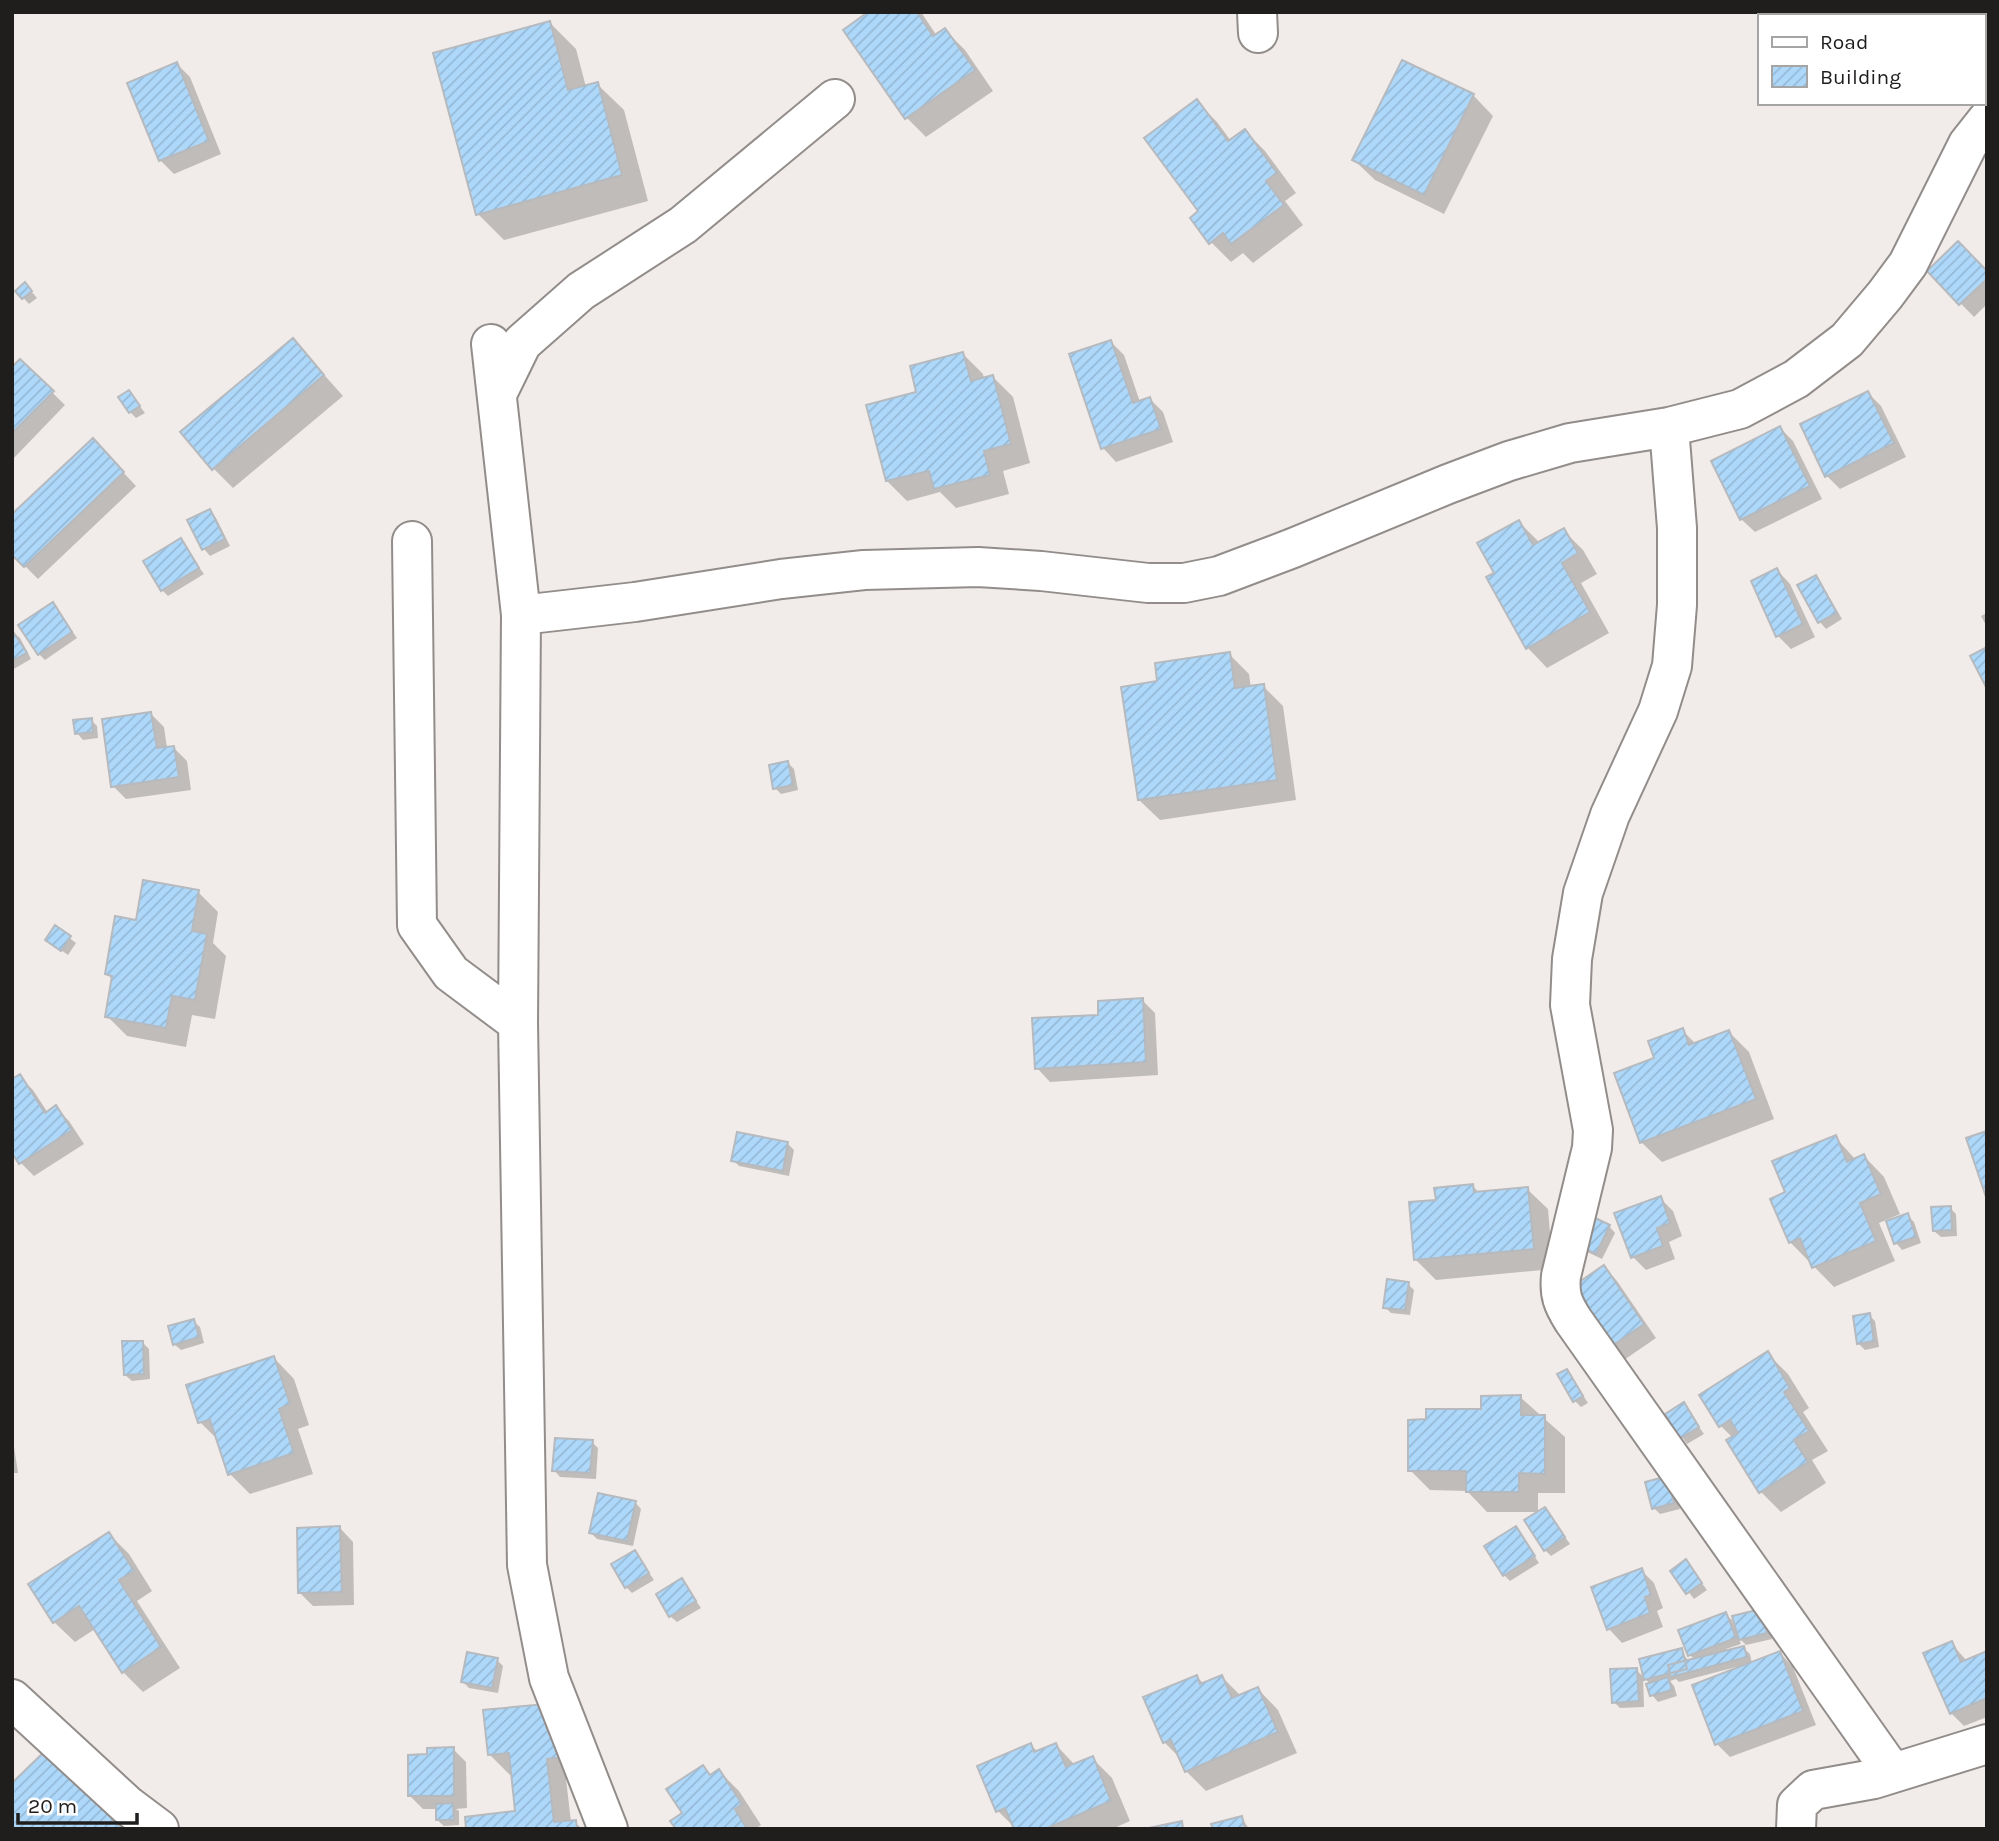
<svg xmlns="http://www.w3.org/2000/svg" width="1999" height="1841" font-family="Karla,sans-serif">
<defs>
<pattern id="building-hatch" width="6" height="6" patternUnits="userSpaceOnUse" patternTransform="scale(1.75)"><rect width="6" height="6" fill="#aed8fa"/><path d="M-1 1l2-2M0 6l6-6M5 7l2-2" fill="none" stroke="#95b9d6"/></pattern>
</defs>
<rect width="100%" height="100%" fill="#f1ece9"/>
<path fill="#0003" d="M 871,12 L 921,12 L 937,36 L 945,30 L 965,50 L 993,91 L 926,137 L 906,117 Z
M 549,22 L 576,49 L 586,87 L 597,84 L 624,110 L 648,201 L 504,240 L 478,214 Z
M 177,64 L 190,77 L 221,154 L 174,174 L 160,160 L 129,84 Z
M 1473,95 L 1493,116 L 1444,214 L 1375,180 L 1354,160 Z
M 1197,102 L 1217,122 L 1231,141 L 1245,131 L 1265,151 L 1296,193 L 1285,201 L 1303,225 L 1253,263 L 1243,253 L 1231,262 L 1211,242 L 1200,211 Z
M 1929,271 L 1987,273 L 1987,304 L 1974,317 Z
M 17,291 L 31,291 L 37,298 L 29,304 Z
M 293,340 L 343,396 L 233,488 L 213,468 Z
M 1111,342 L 1124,355 L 1140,402 L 1150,399 L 1163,412 L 1173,442 L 1116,462 L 1103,448 Z
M 963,354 L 983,374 L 984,379 L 993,377 L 1013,397 L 1030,463 L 1003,471 L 1009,494 L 956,508 L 940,492 L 907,501 L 887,481 L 918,393 Z
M 20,361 L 65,405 L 12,460 L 12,369 Z
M 129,392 L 145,413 L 136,418 L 130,412 Z
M 1868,393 L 1881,406 L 1906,457 L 1840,489 L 1827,476 Z
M 1780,428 L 1793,441 L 1822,499 L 1755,532 L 1741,519 Z
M 106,454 L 136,486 L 38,579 L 12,553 Z
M 210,511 L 216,518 L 230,546 L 210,556 L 204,549 L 190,521 Z
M 1519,522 L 1539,542 L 1563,530 L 1583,550 L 1597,574 L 1581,583 L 1609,633 L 1547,668 L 1527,647 L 1497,573 Z
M 180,541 L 204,574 L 168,596 L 162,590 Z
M 1777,570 L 1790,584 L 1815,637 L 1791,649 L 1778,636 Z
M 1815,577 L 1821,583 L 1842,619 L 1826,629 L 1820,622 L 1799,586 Z
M 53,604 L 77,638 L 45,660 L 39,654 Z
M 1987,613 L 1987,627 L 1981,616 Z
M 12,632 L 20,638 L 31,659 L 12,670 Z
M 1229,654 L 1249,674 L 1251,688 L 1263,686 L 1283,706 L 1296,800 L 1160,820 L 1139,800 L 1159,683 Z
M 151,714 L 164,727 L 167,748 L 173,747 L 187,761 L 191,790 L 126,799 L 113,786 Z
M 91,720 L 97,726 L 98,738 L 83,740 L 77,733 Z
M 788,763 L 794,769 L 798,790 L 781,794 L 775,788 Z
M 198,892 L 218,912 L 213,943 L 226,956 L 215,1019 L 192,1015 L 186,1047 L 127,1036 L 107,1016 L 113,980 L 107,974 L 137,922 Z
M 55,927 L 76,943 L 68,955 L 47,940 Z
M 1142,1000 L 1155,1013 L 1158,1075 L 1050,1082 L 1037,1068 L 1100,1016 Z
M 1682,1030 L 1696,1044 L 1729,1032 L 1749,1052 L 1774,1119 L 1662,1162 L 1641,1142 L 1656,1059 Z
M 20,1077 L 33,1090 L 48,1113 L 56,1108 L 69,1121 L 84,1144 L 34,1176 L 21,1163 Z
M 1835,1137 L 1856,1160 L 1864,1156 L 1884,1177 L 1900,1214 L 1879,1223 L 1895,1261 L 1834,1287 L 1790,1242 L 1787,1193 Z
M 788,1144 L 794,1150 L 789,1176 L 739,1166 L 733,1160 Z
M 1473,1186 L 1480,1194 L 1527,1189 L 1548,1209 L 1553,1269 L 1436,1280 L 1416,1260 L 1437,1202 Z
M 1660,1198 L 1673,1211 L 1682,1236 L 1669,1242 L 1675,1259 L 1646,1270 L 1633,1257 Z
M 1950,1208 L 1956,1214 L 1957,1236 L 1941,1237 L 1934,1231 Z
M 1908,1216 L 1914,1222 L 1921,1243 L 1902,1250 L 1896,1243 L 1889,1222 Z
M 1609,1226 L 1615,1233 L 1602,1259 L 1583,1250 Z
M 1604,1267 L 1617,1281 L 1656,1338 L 1624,1360 L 1611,1346 Z
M 1408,1284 L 1414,1290 L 1410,1315 L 1391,1313 L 1385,1307 Z
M 1869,1315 L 1875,1321 L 1879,1347 L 1865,1350 L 1859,1344 Z
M 193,1321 L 200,1327 L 204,1343 L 181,1350 L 174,1344 Z
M 142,1342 L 149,1349 L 150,1379 L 132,1381 L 125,1375 Z
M 1768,1354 L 1788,1374 L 1809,1408 L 1803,1412 L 1828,1451 L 1812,1460 L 1826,1483 L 1781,1512 L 1761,1492 L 1733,1438 L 1721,1426 Z
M 274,1358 L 294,1379 L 309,1425 L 298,1429 L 313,1474 L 250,1494 L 230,1474 L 219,1441 L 200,1422 Z
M 1567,1371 L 1588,1403 L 1581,1407 L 1575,1401 Z
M 1520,1397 L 1565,1437 L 1565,1493 L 1538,1493 L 1538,1512 L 1487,1512 L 1467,1491 L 1430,1490 L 1410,1470 L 1428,1421 L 1483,1411 Z
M 1684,1405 L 1704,1434 L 1687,1444 L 1667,1415 Z
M 12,1433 L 18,1473 L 12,1473 Z
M 592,1442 L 598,1448 L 596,1479 L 560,1477 L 554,1470 Z
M 1673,1484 L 1680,1509 L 1660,1514 L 1654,1508 Z
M 635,1502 L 641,1509 L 633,1546 L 597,1539 L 591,1533 Z
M 1545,1509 L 1570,1544 L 1551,1556 L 1545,1550 Z
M 340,1528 L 353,1542 L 354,1605 L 313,1606 L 300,1593 Z
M 1516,1529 L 1539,1563 L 1510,1581 L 1504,1575 Z
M 109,1534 L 129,1554 L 152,1591 L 137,1601 L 180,1668 L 143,1692 L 123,1672 L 95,1629 L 75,1642 L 54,1622 Z
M 635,1552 L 654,1580 L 632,1593 L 626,1587 Z
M 1686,1562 L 1707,1590 L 1694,1599 L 1672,1571 Z
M 1641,1570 L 1654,1583 L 1663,1608 L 1657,1611 L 1663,1627 L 1622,1643 L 1609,1629 L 1593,1588 Z
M 682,1580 L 701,1608 L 677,1622 L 670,1616 L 658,1594 Z
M 1725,1614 L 1732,1620 L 1735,1629 L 1766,1617 L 1772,1639 L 1746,1645 L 1738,1637 L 1741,1644 L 1726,1649 L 1727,1652 L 1743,1648 L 1750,1654 L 1752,1664 L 1780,1653 L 1793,1667 L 1816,1725 L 1730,1757 L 1717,1744 L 1736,1667 L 1679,1682 L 1676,1679 L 1670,1681 L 1674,1686 L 1677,1696 L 1658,1702 L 1652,1695 L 1651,1685 L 1643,1676 L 1644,1707 L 1620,1708 L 1614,1702 L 1636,1670 L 1646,1679 L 1681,1650 L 1689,1662 L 1695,1660 L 1690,1655 Z
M 1951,1643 L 1967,1661 L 1987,1652 L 1987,1717 L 1964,1726 L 1951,1713 Z
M 497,1660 L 503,1666 L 498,1693 L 469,1688 L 463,1682 Z
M 1197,1677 L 1204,1684 L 1222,1677 L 1241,1696 L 1258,1689 L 1278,1710 L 1297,1753 L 1206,1791 L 1186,1771 L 1182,1760 L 1164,1742 Z
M 544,1705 L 584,1776 L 566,1779 L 571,1822 L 575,1822 L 582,1829 L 468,1829 L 517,1813 L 513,1774 L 510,1775 L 490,1755 Z
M 1031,1745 L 1038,1752 L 1056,1745 L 1075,1765 L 1092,1758 L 1112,1778 L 1130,1821 L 1112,1829 L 1016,1829 L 998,1811 Z
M 453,1749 L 466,1762 L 467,1808 L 456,1809 L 459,1811 L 459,1825 L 444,1826 L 437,1820 L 437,1809 L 423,1809 L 410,1796 L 429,1756 Z
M 703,1767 L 712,1776 L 719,1771 L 739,1791 L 761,1825 L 755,1829 L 678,1829 Z
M 1242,1818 L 1249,1829 L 1214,1829 Z"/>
<path fill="url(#building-hatch)" stroke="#b6babe" stroke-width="2" d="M 868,12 L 917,12 L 933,36 L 945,28 L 975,70 L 905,119 L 843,30 Z
M 550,21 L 568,90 L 598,82 L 622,175 L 476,215 L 433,53 Z
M 1402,60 L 1474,94 L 1424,195 L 1352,160 Z
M 177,62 L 209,141 L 159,161 L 127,83 Z
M 1197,99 L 1228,141 L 1245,129 L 1277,173 L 1266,181 L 1284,205 L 1231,244 L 1223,233 L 1209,244 L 1190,218 L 1198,211 L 1144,138 Z
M 1958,241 L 1987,271 L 1987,279 L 1959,305 L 1927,271 Z
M 25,282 L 32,291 L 22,299 L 15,291 Z
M 293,338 L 324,375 L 212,470 L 180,432 Z
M 1111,340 L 1133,403 L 1150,397 L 1161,429 L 1101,449 L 1069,354 Z
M 963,352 L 971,381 L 993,375 L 1011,444 L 984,451 L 990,475 L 934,489 L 929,471 L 886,481 L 866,405 L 916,392 L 910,366 Z
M 20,359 L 54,391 L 12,433 L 12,367 Z
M 129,390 L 140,406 L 129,413 L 118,397 Z
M 1868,391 L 1894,443 L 1825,477 L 1800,424 Z
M 1780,426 L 1810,486 L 1740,520 L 1711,461 Z
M 93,438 L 124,472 L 24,567 L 12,555 L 12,514 Z
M 210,509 L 225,539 L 202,550 L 187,520 Z
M 1519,520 L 1533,545 L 1564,528 L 1578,553 L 1562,563 L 1590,612 L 1526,649 L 1486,577 L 1494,573 L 1477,543 Z
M 181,538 L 199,568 L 161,591 L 143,561 Z
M 1777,568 L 1803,624 L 1776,637 L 1751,581 Z
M 1816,575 L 1837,613 L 1818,623 L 1797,585 Z
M 53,602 L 72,632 L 38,655 L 18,625 Z
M 12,630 L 27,653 L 12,661 Z
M 1987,647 L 1987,689 L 1970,656 Z
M 1230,652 L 1235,688 L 1264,684 L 1277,780 L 1138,800 L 1121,687 L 1157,681 L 1155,663 Z
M 151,712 L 157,748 L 174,746 L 179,777 L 111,787 L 102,719 Z
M 92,718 L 93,732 L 75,734 L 73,720 Z
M 788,761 L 793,785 L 773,789 L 769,765 Z
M 143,880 L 199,890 L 192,931 L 207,934 L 195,1000 L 172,996 L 166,1028 L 105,1017 L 112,976 L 105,974 L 115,916 L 136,920 Z
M 55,925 L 71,936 L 61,951 L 45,940 Z
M 1143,998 L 1146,1062 L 1035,1069 L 1032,1018 L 1098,1015 L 1098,1001 Z
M 1683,1028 L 1689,1045 L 1729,1030 L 1756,1099 L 1640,1143 L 1614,1073 L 1654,1058 L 1648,1041 Z
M 20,1074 L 45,1113 L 56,1105 L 72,1130 L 19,1164 L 12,1153 L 12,1079 Z
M 1987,1131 L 1987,1200 L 1966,1138 Z
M 737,1132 L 788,1142 L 783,1171 L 731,1161 Z
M 1836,1135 L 1847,1162 L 1864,1154 L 1881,1194 L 1860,1203 L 1876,1241 L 1812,1268 L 1800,1238 L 1789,1243 L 1770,1199 L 1785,1192 L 1772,1161 Z
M 1473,1184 L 1474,1192 L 1528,1187 L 1534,1249 L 1414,1260 L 1409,1202 L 1436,1200 L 1434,1188 Z
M 1661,1196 L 1670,1223 L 1657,1228 L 1663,1246 L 1631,1258 L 1614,1213 Z
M 1951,1206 L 1952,1230 L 1933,1231 L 1931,1207 Z
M 1908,1213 L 1916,1237 L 1894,1244 L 1886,1221 Z
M 1589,1215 L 1610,1225 L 1596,1254 L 1575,1244 Z
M 1604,1265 L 1644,1324 L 1609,1348 L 1569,1289 Z
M 1387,1279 L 1409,1282 L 1405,1310 L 1383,1308 Z
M 1870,1313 L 1874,1341 L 1857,1344 L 1853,1316 Z
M 194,1319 L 199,1337 L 173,1345 L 168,1326 Z
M 122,1341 L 143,1341 L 144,1374 L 124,1375 Z
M 1768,1351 L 1790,1388 L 1784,1392 L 1809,1431 L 1794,1440 L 1808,1462 L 1759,1493 L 1726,1440 L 1738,1433 L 1730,1420 L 1719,1427 L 1699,1395 Z
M 274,1356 L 290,1404 L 279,1409 L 294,1453 L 228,1475 L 210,1420 L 198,1423 L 186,1385 Z
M 1567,1369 L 1583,1396 L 1573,1402 L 1557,1374 Z
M 1521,1395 L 1521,1415 L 1545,1415 L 1545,1474 L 1519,1473 L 1519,1492 L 1466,1492 L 1466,1471 L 1408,1471 L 1408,1420 L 1426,1419 L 1426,1409 L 1481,1409 L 1481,1396 Z
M 1684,1402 L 1699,1427 L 1679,1439 L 1665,1414 Z
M 555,1438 L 593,1440 L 590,1473 L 552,1471 Z
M 1668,1476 L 1674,1503 L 1652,1509 L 1645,1482 Z
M 598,1493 L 636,1501 L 627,1541 L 589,1533 Z
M 1545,1507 L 1565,1537 L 1544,1551 L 1524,1520 Z
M 340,1526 L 342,1592 L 298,1593 L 297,1528 Z
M 1516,1526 L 1535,1556 L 1503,1576 L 1484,1546 Z
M 109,1532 L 134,1571 L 119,1580 L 161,1647 L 122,1673 L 79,1606 L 53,1623 L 28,1584 Z
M 635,1550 L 649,1573 L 625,1588 L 611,1564 Z
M 1686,1559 L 1702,1583 L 1686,1594 L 1670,1571 Z
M 1642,1568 L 1651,1595 L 1645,1597 L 1650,1613 L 1607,1630 L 1591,1587 Z
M 682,1578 L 696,1601 L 669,1617 L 656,1594 Z
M 1761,1609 L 1767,1633 L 1739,1640 L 1732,1616 Z
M 1726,1612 L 1736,1638 L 1688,1656 L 1678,1630 Z
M 1952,1641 L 1961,1662 L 1987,1651 L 1987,1698 L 1950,1714 L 1923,1653 Z
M 1744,1646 L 1747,1657 L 1671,1677 L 1668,1665 Z
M 1682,1648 L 1687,1669 L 1644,1680 L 1639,1659 Z
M 1780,1651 L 1803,1711 L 1715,1745 L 1692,1685 Z
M 467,1652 L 498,1658 L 492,1688 L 461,1682 Z
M 1637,1668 L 1639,1701 L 1612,1703 L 1610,1669 Z
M 1197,1675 L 1200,1684 L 1222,1675 L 1232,1698 L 1258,1687 L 1278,1732 L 1185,1772 L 1171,1740 L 1163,1743 L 1143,1697 Z
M 1668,1677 L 1672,1690 L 1650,1696 L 1646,1684 Z
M 545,1704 L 547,1729 L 562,1727 L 565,1757 L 547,1759 L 554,1822 L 576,1820 L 577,1829 L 466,1829 L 465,1817 L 515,1811 L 509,1753 L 488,1755 L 483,1710 Z
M 1031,1743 L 1034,1752 L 1056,1743 L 1066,1767 L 1093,1756 L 1111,1801 L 1045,1829 L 1014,1829 L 1005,1808 L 996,1812 L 977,1766 Z
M 454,1747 L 454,1796 L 408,1796 L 408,1755 L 427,1754 L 427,1748 Z
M 45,1751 L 123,1829 L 12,1829 L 12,1783 Z
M 703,1765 L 710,1775 L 719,1769 L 742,1804 L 735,1809 L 747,1829 L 676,1829 L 670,1821 L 682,1813 L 666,1789 Z
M 453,1803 L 454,1820 L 436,1820 L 436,1804 Z
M 1242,1816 L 1245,1829 L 1213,1829 L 1211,1824 Z
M 1182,1821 L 1183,1829 L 1144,1829 Z"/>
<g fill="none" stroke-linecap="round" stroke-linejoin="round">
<defs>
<path id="minor" d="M 1257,12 L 1258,33
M 491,344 L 521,615 L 518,1023 L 527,1565 L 549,1678 L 608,1829
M 498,392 L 522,343 L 581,291 L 683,225 L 835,99
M 1669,427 L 1677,528 L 1677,605 L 1672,666 L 1658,711 L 1610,815 L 1583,893 L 1572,959 L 1570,1005 L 1593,1130 L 1592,1148 L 1561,1276 C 1559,1295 1563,1304 1573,1320 L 1893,1773
M 412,541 L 417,925 L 451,973 L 518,1023
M 521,615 L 635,602 L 781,579 L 864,570 L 978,567 L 1041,571 L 1148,583 L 1184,583 L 1219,576 L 1293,548 L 1448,484 L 1509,461 L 1570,443 L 1669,427 L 1740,409 L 1796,379 L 1847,340 L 1885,295 L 1908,264 L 1968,144 L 1987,120
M 12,1699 L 127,1805 L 159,1829
M 1796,1829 L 1797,1805 L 1813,1790 L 1874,1779 L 1987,1744"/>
</defs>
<use href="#minor" stroke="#928d8a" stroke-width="42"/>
<use href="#minor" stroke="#fff" stroke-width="38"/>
</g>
<rect width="1999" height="1841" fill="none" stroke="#201e1d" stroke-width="28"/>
<rect x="1758" y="14" width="228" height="91" fill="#ffffff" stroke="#a6a5a5" stroke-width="2"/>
<rect x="1772" y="37" width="35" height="10" fill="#ffffff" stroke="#a6a5a5" stroke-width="2"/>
<text x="1820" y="49" font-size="21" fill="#201e1d">Road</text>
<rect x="1772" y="66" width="35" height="21" fill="url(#building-hatch)" stroke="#a6a5a5" stroke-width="2"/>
<text x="1820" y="84" font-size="21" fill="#201e1d">Building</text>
<path d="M18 1813v10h119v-10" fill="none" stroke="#201e1d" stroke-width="3.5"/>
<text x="28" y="1813" font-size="21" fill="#201e1d" stroke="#ffffff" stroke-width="5" paint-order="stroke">20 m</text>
</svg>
